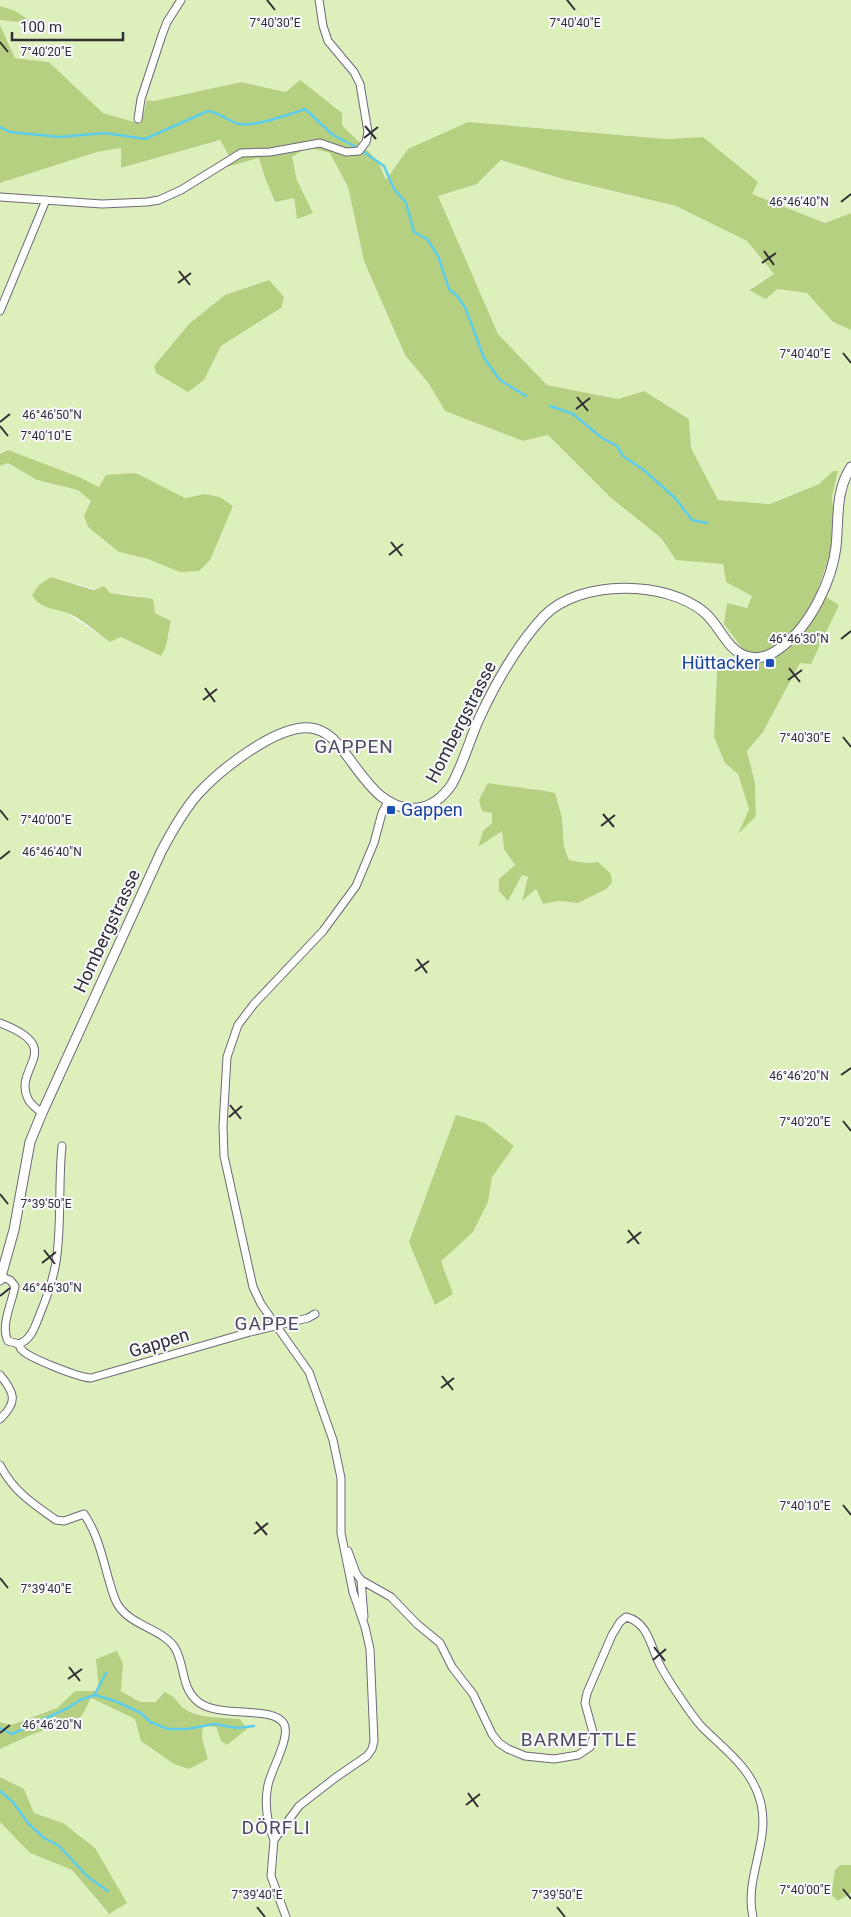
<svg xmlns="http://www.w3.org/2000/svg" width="851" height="1917" font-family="Roboto,sans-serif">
<rect width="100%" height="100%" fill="#f9f8ff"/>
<path fill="#ddefbb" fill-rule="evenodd" d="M 0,0 L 851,0 L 851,213 L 825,223 L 751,194 L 702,137 L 668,139 L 468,122 L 386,181 L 378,161 L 342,125 L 286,92 L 241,82 L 154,101 L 148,100 L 142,125 L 103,113 L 49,62 L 15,58 L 0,25 L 0,20 L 26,23 L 13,10 L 0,6 Z
M 220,140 L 229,156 L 227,167 L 259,158 L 264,176 L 294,197 L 297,218 L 313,213 L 297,180 L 292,157 L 308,147 L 331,153 L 348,187 L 364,261 L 405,355 L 429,384 L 445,411 L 523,441 L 548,435 L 610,497 L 661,538 L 676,559 L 723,564 L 726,582 L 752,596 L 747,608 L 727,603 L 724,624 L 742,648 L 743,667 L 717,671 L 714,737 L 725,763 L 738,774 L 749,809 L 739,832 L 756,816 L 755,783 L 747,751 L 763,732 L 800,663 L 838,605 L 816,591 L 836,538 L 832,497 L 838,472 L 833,471 L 819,484 L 770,504 L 718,500 L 691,448 L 689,419 L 644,391 L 618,399 L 547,385 L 498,334 L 437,196 L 477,184 L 501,160 L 563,179 L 676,206 L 747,241 L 774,274 L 749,289 L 777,289 L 807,293 L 833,322 L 851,330 L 851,1865 L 840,1865 L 835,1870 L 831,1894 L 838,1901 L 851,1893 L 851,1917 L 0,1917 L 0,1822 L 30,1853 L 72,1870 L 108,1914 L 63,1823 L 34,1813 L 24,1789 L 0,1777 L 0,1749 L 31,1735 L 91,1698 L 135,1719 L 208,1759 L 202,1738 L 203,1726 L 216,1727 L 221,1741 L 240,1719 C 225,1717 197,1718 185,1709 C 174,1701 180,1698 163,1692 L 157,1702 L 140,1702 L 121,1691 L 123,1665 L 99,1691 L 75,1691 L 57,1708 L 11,1725 L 0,1722 L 0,466 L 8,463 L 37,480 L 79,490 L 91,501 L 119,552 L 148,559 L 222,530 L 233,506 L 220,497 L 205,494 L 185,498 L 136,473 L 99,487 L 79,477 L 8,451 L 0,454 L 0,183 L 97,152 L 121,148 L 122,168 ZM 269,280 L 281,308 L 221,346 L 204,380 L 190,323 L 225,295 ZM 51,577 L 110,593 L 138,596 L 155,613 L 171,621 C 167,636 169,643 161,656 L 121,637 L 110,642 L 69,614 ZM 513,788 L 533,788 L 562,818 L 564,847 L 569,860 L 586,863 L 598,862 L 578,903 L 559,901 L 543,904 L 536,889 L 522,900 L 528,877 L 522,875 L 508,900 L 515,865 L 504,849 L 502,830 L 479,846 L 483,831 L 492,823 L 492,813 Z"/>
<path fill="#b5d080" d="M 0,6 L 13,10 L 39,26 L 35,30 L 26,23 L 0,20 Z
M 0,25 L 15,58 L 49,62 L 103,113 L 141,124 L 147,100 L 154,101 L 241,82 L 286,92 L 300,80 L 342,113 L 342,125 L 378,161 L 386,180 L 408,149 L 468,122 L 667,139 L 703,137 L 758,182 L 752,194 L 825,223 L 851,213 L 851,330 L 833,322 L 807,293 L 777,289 L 766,299 L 749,290 L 774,274 L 747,241 L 676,206 L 563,179 L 501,160 L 477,184 L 438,196 L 498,334 L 547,385 L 618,399 L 644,391 L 689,419 L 691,448 L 718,500 L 770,504 L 819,484 L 833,471 L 838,471 L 832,497 L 836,538 L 817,591 L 839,605 L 811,664 L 800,663 L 763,732 L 747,751 L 755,783 L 756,816 L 738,834 L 749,809 L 738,774 L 725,763 L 714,737 L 717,670 L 743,667 L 742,648 L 724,624 L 727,603 L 747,608 L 752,596 L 726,582 L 723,564 L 676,560 L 661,538 L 610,497 L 548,435 L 523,441 L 445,411 L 429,384 L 405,355 L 364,261 L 348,187 L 330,153 L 308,147 L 292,157 L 297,180 L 313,213 L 297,219 L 294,198 L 275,202 L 264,175 L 259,158 L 227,167 L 229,156 L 220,140 L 121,168 L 121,148 L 97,152 L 0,183 Z
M 269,280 L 284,297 L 281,308 L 221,346 L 204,380 L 188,392 L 156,373 L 154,366 L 190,323 L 225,295 Z
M 8,450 L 79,477 L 99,487 L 106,475 L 136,473 L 185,498 L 205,494 L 220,497 L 233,506 L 210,560 L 199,571 L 180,572 L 148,559 L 119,552 L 88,527 L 84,516 L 91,501 L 78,490 L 37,480 L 8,463 L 0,466 L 0,454 Z
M 51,577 L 94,590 L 104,586 L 110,593 L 153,599 L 155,613 L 171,621 C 167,635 169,644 161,656 L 121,637 L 110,642 C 97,633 84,621 70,614 C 57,608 40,610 32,595 L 39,585 Z
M 488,783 C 510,787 533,788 555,793 L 562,818 L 564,847 L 569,860 L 586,863 L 598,862 L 611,874 L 612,883 L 606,889 L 578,903 L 559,901 L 543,904 L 536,889 L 522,901 L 528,877 L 522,875 L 508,901 L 499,891 L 499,879 L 515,865 L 504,849 L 502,831 L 478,847 L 483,831 L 492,823 L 492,813 L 482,811 L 479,800 Z
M 456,1115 L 485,1123 L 514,1146 L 492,1177 L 488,1202 L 473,1232 L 441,1261 L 453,1294 L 435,1305 L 409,1242 Z
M 117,1651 L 123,1664 L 121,1691 L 140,1702 L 156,1702 L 164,1692 C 180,1698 175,1702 185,1709 C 199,1719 224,1717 240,1719 L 247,1729 L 227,1745 L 221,1741 L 216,1727 L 203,1726 L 202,1738 L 208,1759 L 189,1769 L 174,1764 L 141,1741 L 135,1719 L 91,1698 L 81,1717 L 31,1735 L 0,1749 L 0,1722 L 11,1725 L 57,1708 L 75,1691 L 99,1691 L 96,1659 Z
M 0,1777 L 24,1789 L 34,1813 L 63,1823 L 95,1848 L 127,1903 L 109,1914 L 72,1870 L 30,1853 L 0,1822 Z
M 840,1865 L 851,1865 L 851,1893 L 838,1901 L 831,1895 L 835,1870 Z"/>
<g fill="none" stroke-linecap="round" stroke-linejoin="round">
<path stroke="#5dcdeb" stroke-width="2.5" d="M 0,127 L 10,132 L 60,137 L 105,133 L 145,139 L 208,111 C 221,113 228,122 240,124 C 253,127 291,114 305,109 L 333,135 L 358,148 L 384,166 L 394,189 L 406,203 L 414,232 L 427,239 L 438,256 L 449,289 L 457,296 L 465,307 L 484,358 L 500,380 L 526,396
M 550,406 L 573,414 L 602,438 L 617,446 L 623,456 L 645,471 L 676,499 L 692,520 L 707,523
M 95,1694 L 106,1673
M 0,1728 L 12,1734 L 68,1708 L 80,1700 L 95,1695 L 115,1701 L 141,1713 L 150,1722 L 168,1729 L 187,1729 L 214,1724 L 237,1728 L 254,1726
M 0,1791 L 13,1802 L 28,1823 L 44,1838 L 59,1846 L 88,1877 L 108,1891"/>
<defs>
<path id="minor" d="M 138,119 L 141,99 L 162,35 L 167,22 L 181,0
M 0,197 L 102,204 L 147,202 L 159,200 L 181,190 L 241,153 L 270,152 L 320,143 L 346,152 L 359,151 L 366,142 L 368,132 L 360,84 L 354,72 L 328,41 L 323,26 L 319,0
M 0,311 L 46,200
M 0,1023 C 68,1049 12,1067 28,1099 C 31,1105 37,1109 42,1113
M 1,1277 L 10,1280 L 15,1286 C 12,1303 0,1326 8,1341 L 19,1344 C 32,1339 35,1326 40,1314 C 47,1297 53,1280 56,1262 C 62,1224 58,1184 62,1146
M 19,1344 C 20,1348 20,1349 23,1351 C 32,1359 80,1378 91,1378 L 250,1332 L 308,1318 L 315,1314
M 0,1375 C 15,1393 18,1402 0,1419
M 0,1465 C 14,1492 32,1503 56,1520 L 64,1521 L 84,1514 C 97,1533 102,1555 108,1577 C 111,1586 113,1597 118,1605 C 131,1626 163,1629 175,1648 C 185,1665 181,1686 196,1700 C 216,1720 273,1704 284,1724 C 291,1737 271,1770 268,1785 C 264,1804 267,1822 274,1840
M 348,1551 L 356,1573 L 361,1580 L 391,1597 L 417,1624 L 440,1643 L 452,1667 L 473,1694 L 492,1734 L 499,1743 L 508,1749 L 525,1756 L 554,1759 L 578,1755 L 590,1747 L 594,1736 L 585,1703 L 587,1693 L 612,1635 L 620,1622 L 626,1617 C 647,1622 650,1643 658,1661 C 662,1670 668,1679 673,1687 C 682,1700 691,1715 702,1727 C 726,1751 753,1769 761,1804 C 770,1842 744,1879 753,1917
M 361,1580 L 364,1617
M 286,1917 L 271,1876 L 274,1840 L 299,1806 L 335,1778 L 367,1756 L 372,1749 L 374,1741 L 370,1649 L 365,1627 L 353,1592 L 341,1533 L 341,1478 L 333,1440 L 309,1372 L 261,1304 L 253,1287 L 224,1156 L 223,1126 L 227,1057 L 238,1025 L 254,1004 L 323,931 L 356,886 L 374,843 L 382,813 L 388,802"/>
<path id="tertiary" d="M 0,1280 L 14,1230 L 30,1142 L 42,1113 L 161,852 C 172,831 183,811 198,794 C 220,770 277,724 311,728 C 319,729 326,733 332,738 C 357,762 376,813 418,808 C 433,806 444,796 452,784 C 463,764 469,742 478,721 C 495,684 516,646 544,616 C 580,579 667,580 705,613 C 720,626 727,650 746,656 C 761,661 773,654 784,645 C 811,624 832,580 836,547 C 839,519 835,491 851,467"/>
</defs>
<use href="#minor" stroke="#6c6a79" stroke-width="9"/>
<use href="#tertiary" stroke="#6c6a79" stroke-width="11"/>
<use href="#minor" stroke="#fff" stroke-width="7"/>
<use href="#tertiary" stroke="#fff" stroke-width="9"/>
</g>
<path fill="none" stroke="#312f36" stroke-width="2" d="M 267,0 L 275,10M 567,0 L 575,10M 0,42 L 8,52M 365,126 L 376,139M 364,138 L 378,127M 841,202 L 851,194M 764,251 L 774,265M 762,263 L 776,253M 179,271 L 190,285M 178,283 L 191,273M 843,353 L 851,363M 577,397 L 588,411M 576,409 L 590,398M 0,422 L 10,414M 0,426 L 8,436M 391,542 L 402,556M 389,555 L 403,544M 841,639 L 851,631M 789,668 L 800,682M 788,680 L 802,670M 205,688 L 215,702M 203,700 L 217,689M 843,737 L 851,747M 0,810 L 8,820M 603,814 L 614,827M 601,826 L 615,815M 0,859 L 10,851M 417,959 L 427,973M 415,971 L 429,961M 841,1075 L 851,1068M 230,1105 L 241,1119M 229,1117 L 242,1106M 843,1121 L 851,1131M 0,1194 L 8,1204M 628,1230 L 639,1244M 627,1243 L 641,1232M 44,1250 L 55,1264M 42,1263 L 56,1252M 0,1296 L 10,1288M 442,1376 L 453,1390M 441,1388 L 454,1378M 843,1505 L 851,1515M 256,1522 L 267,1535M 254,1534 L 268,1523M 0,1578 L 8,1588M 654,1647 L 665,1661M 653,1660 L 666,1649M 69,1667 L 80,1681M 68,1679 L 82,1669M 0,1733 L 10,1725M 468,1793 L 478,1807M 466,1805 L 480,1794M 843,1889 L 851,1899M 257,1907 L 265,1917M 557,1907 L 565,1917"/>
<g fill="#1a4fb4" stroke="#f9f8ff" stroke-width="2">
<rect x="765" y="658" width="10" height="10" rx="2.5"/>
<rect x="386" y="805" width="10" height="10" rx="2.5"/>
</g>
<g text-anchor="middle" stroke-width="4" stroke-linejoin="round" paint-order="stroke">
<g font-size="18" fill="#164399" stroke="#f9f8ff" text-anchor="end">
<text x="760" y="669">Hüttacker</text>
<text x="401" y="816" text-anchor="start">Gappen</text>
</g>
<g font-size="18" fill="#312f36" stroke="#f9f8ff">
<text transform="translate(461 722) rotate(-63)" y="6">Hombergstrasse</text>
<text transform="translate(107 931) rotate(-65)" y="6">Hombergstrasse</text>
<text transform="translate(159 1343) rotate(-17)" y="6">Gappen</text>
</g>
<g font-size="19" letter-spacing="1" fill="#4f4d5b" stroke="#f9f8ff">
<text x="354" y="753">GAPPEN</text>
<text x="267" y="1330">GAPPE</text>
<text x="579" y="1746">BARMETTLE</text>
<text x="276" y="1834">DÖRFLI</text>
</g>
</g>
<g font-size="12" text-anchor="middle" fill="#312f36" stroke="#f9f8ff" stroke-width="4" stroke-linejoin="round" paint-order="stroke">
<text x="275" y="27">7°40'30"E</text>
<text x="575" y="27">7°40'40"E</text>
<text x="46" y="56">7°40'20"E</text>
<text x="799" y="206">46°46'40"N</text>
<text x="805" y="358">7°40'40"E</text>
<text x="52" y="419">46°46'50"N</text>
<text x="46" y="440">7°40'10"E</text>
<text x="799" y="643">46°46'30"N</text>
<text x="805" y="742">7°40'30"E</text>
<text x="46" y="824">7°40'00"E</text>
<text x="52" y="856">46°46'40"N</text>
<text x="799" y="1080">46°46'20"N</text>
<text x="805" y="1126">7°40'20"E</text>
<text x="46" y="1208">7°39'50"E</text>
<text x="52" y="1292">46°46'30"N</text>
<text x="805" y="1510">7°40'10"E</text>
<text x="46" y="1593">7°39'40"E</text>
<text x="52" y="1729">46°46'20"N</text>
<text x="805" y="1894">7°40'00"E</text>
<text x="257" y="1899">7°39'40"E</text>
<text x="557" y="1899">7°39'50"E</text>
</g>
<path d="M12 32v8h111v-8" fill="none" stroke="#312f36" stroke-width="2.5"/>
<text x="20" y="32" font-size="15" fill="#312f36" stroke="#f9f8ff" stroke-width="4" paint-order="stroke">100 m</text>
</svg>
